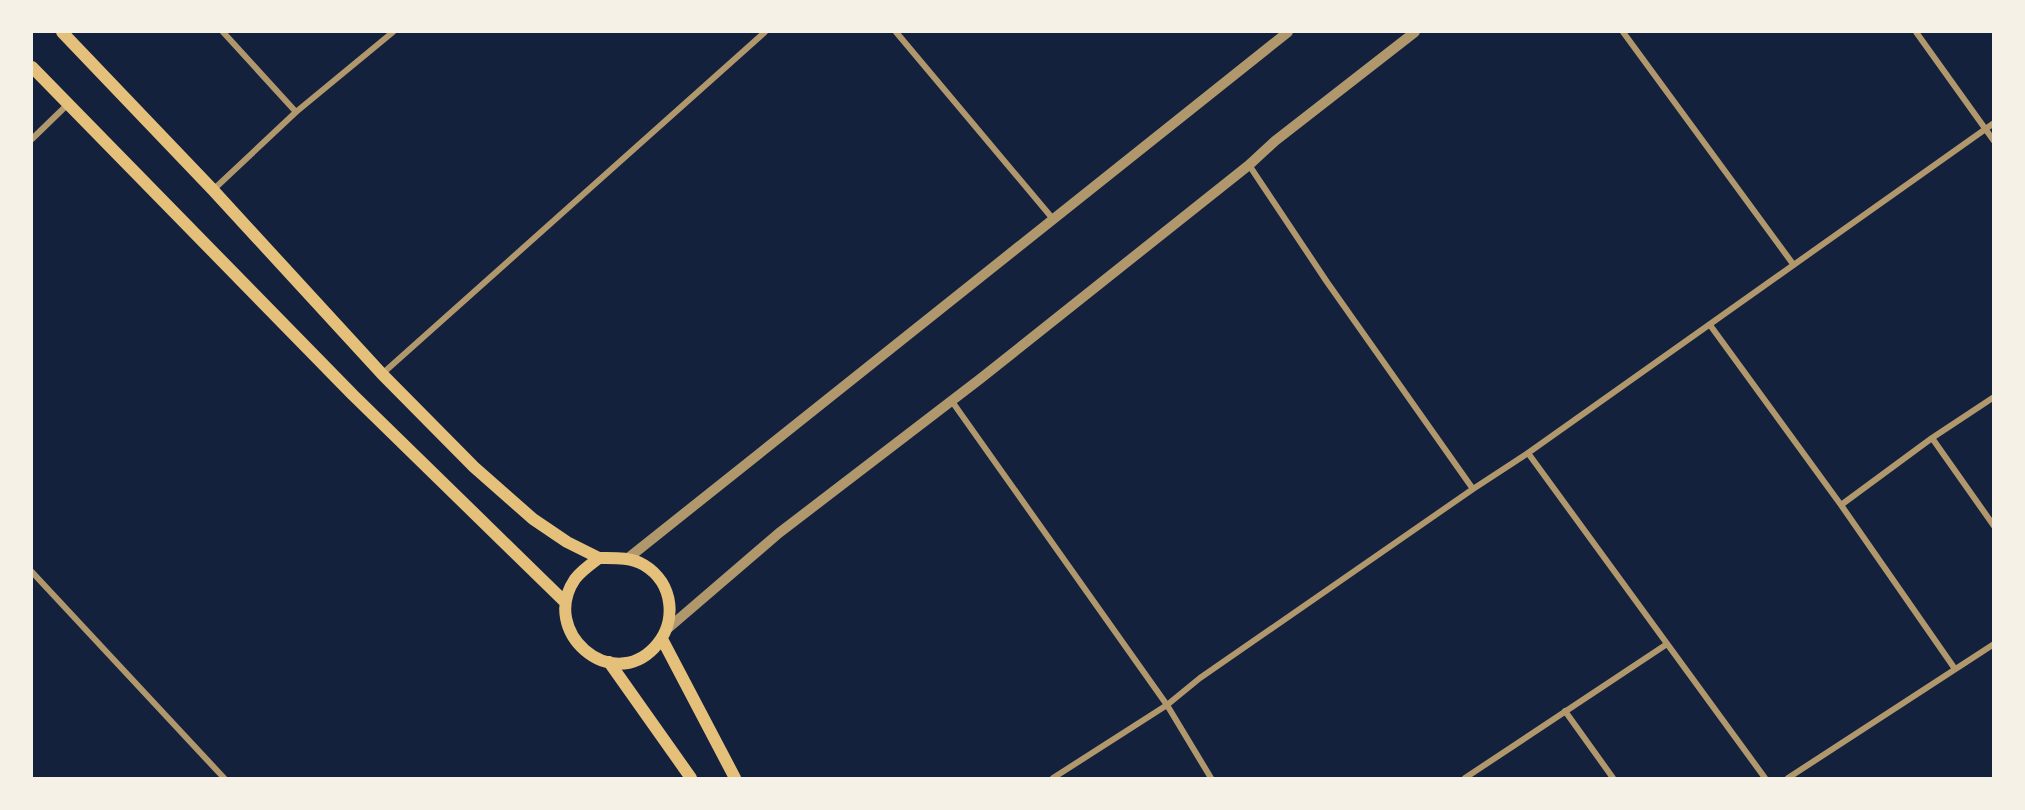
<svg xmlns="http://www.w3.org/2000/svg" width="2025" height="810" font-family="Barlow,sans-serif">
<rect width="100%" height="100%" fill="#14213d"/>
<g fill="none" stroke-linecap="round" stroke-linejoin="round">
<path stroke="#b1986c" stroke-width="6" d="M 223,32 L 296,112
M 896,32 L 1053,219
M 1623,32 L 1793,264
M 1916,32 L 1994,141
M 32,139 L 67,105
M 1249,165 L 1327,282 L 1473,489
M 213,190 L 296,112 L 393,32
M 1710,325 L 1841,505 L 1955,669
M 382,374 L 765,32
M 951,400 L 1167,705 L 1211,778
M 1932,438 L 1994,526
M 1528,453 L 1765,778
M 1841,505 L 1932,438 L 1994,397
M 32,572 L 224,778
M 1565,711 L 1613,778
M 1053,778 L 1167,705 L 1200,678 L 1473,489 L 1528,453 L 1994,123
M 1465,778 L 1667,644
M 1788,778 L 1994,644"/>
<path stroke="#b1986c" stroke-width="10" d="M 627,559 L 1288,32
M 666,630 L 779,533 L 980,379 L 1249,165 L 1275,141 L 1415,32"/>
<path stroke="#e5c07b" stroke-width="12" d="M 62,32 L 213,190 L 382,374 L 474,467 L 533,519 L 567,542 L 599,558
M 32,67 L 353,395 L 565,602
M 599,558 C 614,558 631,557 644,565 C 674,583 678,623 654,648 C 611,693 539,632 575,579 C 581,571 591,564 599,558 Z
M 662,639 L 735,778
M 609,662 L 691,778"/>
</g>
<rect width="2025" height="810" fill="none" stroke="#f6f1e7" stroke-width="66"/>
</svg>
